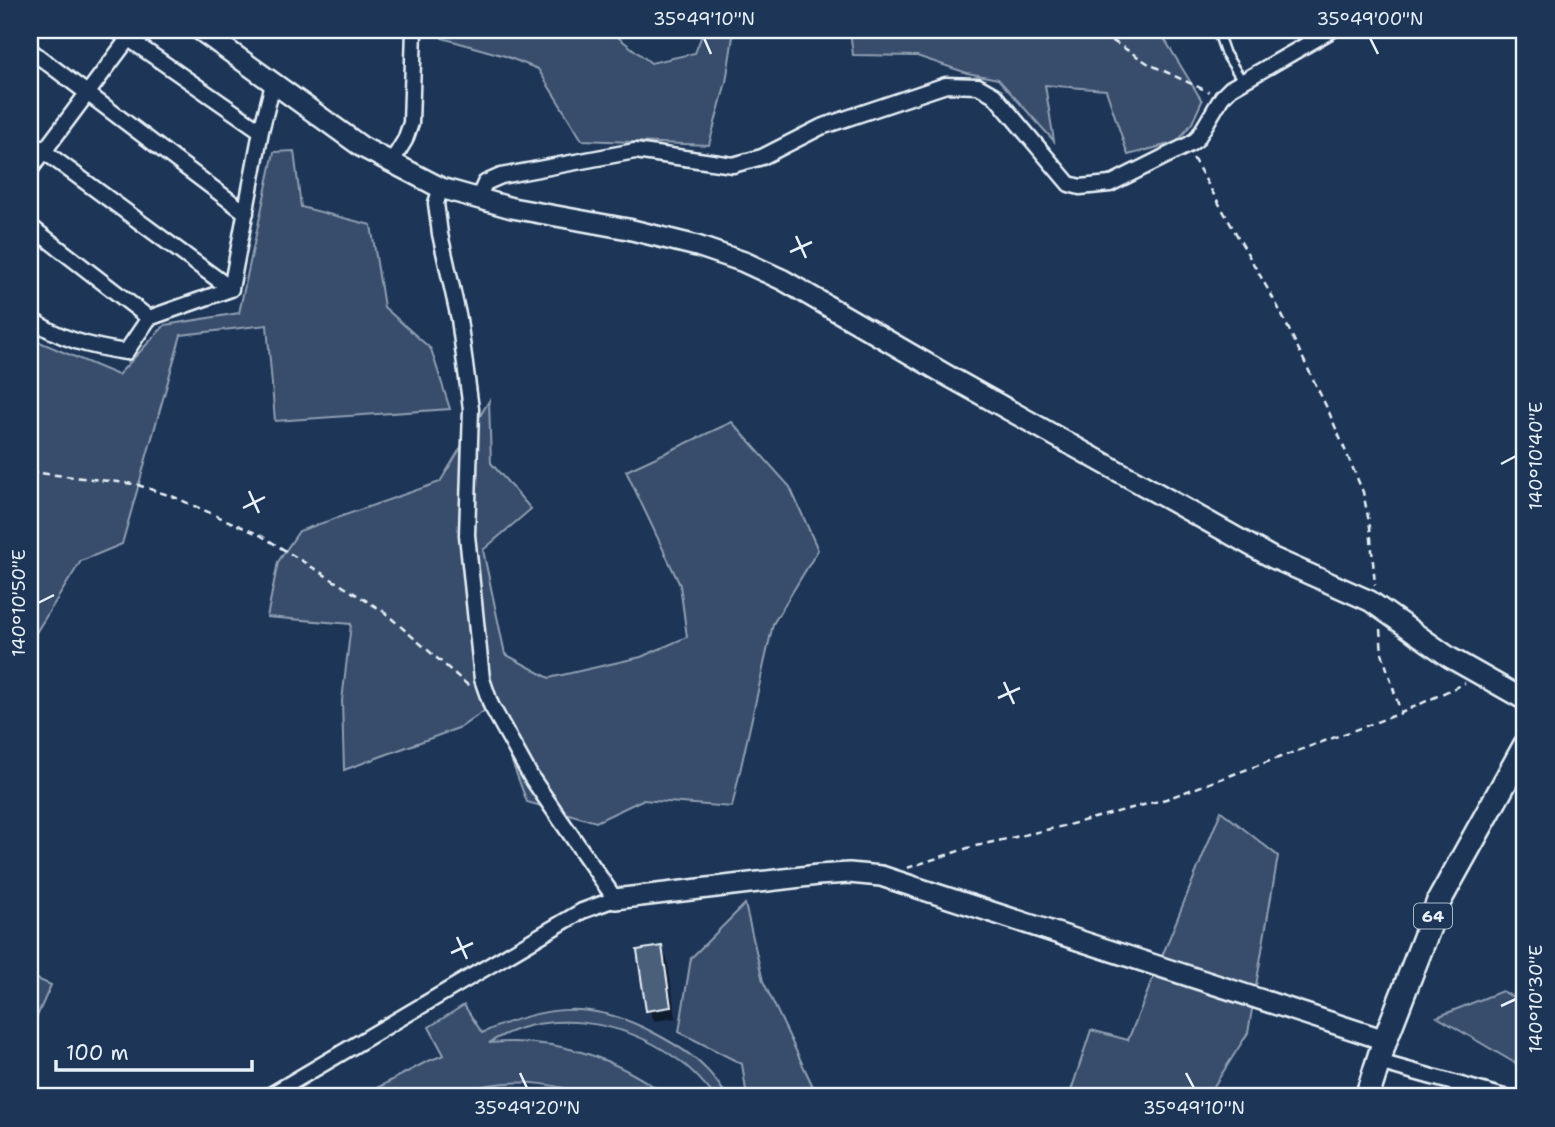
<svg xmlns="http://www.w3.org/2000/svg" width="1555" height="1127" font-family="'Shantell Sans',sans-serif">
<rect width="100%" height="100%" fill="#1d3557"/>
<filter id="ink" filterUnits="userSpaceOnUse"><feTurbulence type="fractalNoise" baseFrequency=".0143" numOctaves="2"/><feDisplacementMap in="SourceGraphic" scale="14" xChannelSelector="R" yChannelSelector="G"/><feConvolveMatrix kernelMatrix="1 2 1 2 8 2 1 2 1" color-interpolation-filters="sRGB"/></filter>
<g filter="url(#ink)">
<path fill="#374d6c" stroke="#909fb2" stroke-width="2" d="M 441,30 L 618,30 L 619,38 L 651,63 L 695,53 L 704,30 L 734,30 L 726,82 L 709,145 L 582,140 L 538,69 L 505,56 L 442,38 Z
M 850,30 L 1159,30 L 1202,101 L 1192,123 L 1177,142 L 1128,155 L 1106,90 L 1045,85 L 1054,141 L 998,79 L 967,73 L 917,56 L 853,55 Z
M 294,151 L 301,207 L 371,225 L 384,307 L 431,349 L 450,409 L 275,421 L 267,325 L 181,335 L 122,544 L 81,561 L 30,642 L 30,338 L 118,375 L 165,325 L 239,313 L 274,152 Z
M 489,401 L 491,463 L 531,509 L 483,550 L 505,654 L 549,678 L 641,657 L 687,637 L 680,585 L 626,471 L 732,422 L 790,487 L 818,550 L 773,624 L 732,807 L 642,800 L 596,822 L 527,802 L 491,706 L 461,727 L 344,770 L 342,701 L 351,624 L 267,617 L 278,562 L 299,531 L 440,482 Z
M 1221,811 L 1278,856 L 1248,1033 L 1207,1097 L 1069,1097 L 1091,1030 L 1128,1040 Z
M 745,904 L 763,981 L 818,1097 L 747,1097 L 742,1064 L 679,1032 L 691,958 Z
M 30,976 L 51,985 L 30,1032 Z
M 1502,991 L 1525,1003 L 1525,1069 L 1437,1017 Z
M 464,1005 L 482,1033 C 546,1004 594,1000 656,1034 C 673,1043 692,1054 705,1068 C 714,1076 721,1088 728,1097 L 715,1097 C 704,1083 692,1069 677,1059 C 624,1020 546,1007 489,1043 C 557,1037 614,1057 669,1097 L 591,1097 C 561,1084 521,1079 489,1085 C 475,1087 461,1094 447,1097 C 427,1101 383,1097 360,1097 L 426,1062 L 444,1055 L 429,1027 Z"/>
<path fill="#0007" d="M 661,948 L 667,959 L 676,1018 L 655,1021 L 648,1010 Z"/>
<path fill="#495e7a" stroke="#e8f1f8" stroke-width="2" d="M 662,946 L 671,1007 L 646,1011 L 637,950 Z"/>
<g fill="none" stroke-linecap="round" stroke-linejoin="round">
<defs>
<path id="lane" d="M 1217,30 L 1225,53 L 1242,80"/>
<path id="street" d="M 116,30 L 261,131
M 30,50 L 246,213
M 30,141 L 231,289
M 391,163 L 405,140 L 411,123 L 414,30
M 30,170 L 128,39
M 478,199 L 485,183 L 501,176 L 635,151 L 733,165 L 762,157 L 821,127 L 946,85 L 978,86 L 994,95 L 1069,184 L 1080,187 L 1110,184 L 1190,144 L 1197,139 L 1222,97 L 1231,88 L 1332,30
M 30,226 L 149,318
M 30,318 C 58,339 92,347 126,352 L 149,318 L 231,289 L 261,131 L 273,84
M 1379,1062 L 1504,1097
M 267,1097 L 582,911 L 615,899 L 531,777 L 491,705 L 482,679 L 467,535 L 471,409 L 459,319 L 440,234 L 436,203 L 441,188"/>
<path id="secondary" d="M 200,30 L 362,147 L 441,188 L 512,208 L 628,229 L 697,246 L 744,262 L 783,280 L 950,377 L 1273,558 L 1370,601 L 1449,657 L 1525,700
M 615,899 L 818,875 L 849,873 L 881,876 L 1385,1040"/>
<path id="primary" d="M 1367,1097 L 1385,1040 L 1439,901 L 1525,746"/>
</defs>
<use href="#lane" stroke="#e8f1f8" stroke-width="12"/>
<use href="#street" stroke="#e8f1f8" stroke-width="19"/>
<use href="#secondary" stroke="#e8f1f8" stroke-width="24"/>
<use href="#primary" stroke="#e8f1f8" stroke-width="28"/>
<path stroke="#e8f1f8" stroke-width="2.5" stroke-dasharray="7 5" stroke-linecap="butt" d="M 1091,30 L 1102,34 L 1149,64 L 1209,92
M 1193,158 L 1278,307 L 1328,410 L 1363,492 L 1370,527 L 1375,585
M 30,472 L 135,484 L 174,497 L 260,535 L 383,611 L 470,687
M 1380,629 L 1382,653 L 1401,713
M 907,868 L 971,847 L 1068,825 L 1166,799 L 1401,713 L 1465,683"/>
<use href="#lane" stroke="#1d3557" stroke-width="7"/>
<use href="#street" stroke="#1d3557" stroke-width="14"/>
<use href="#secondary" stroke="#1d3557" stroke-width="19"/>
<use href="#primary" stroke="#1d3557" stroke-width="23"/>
</g>
</g>
<path fill="none" stroke="#e8f1f8" stroke-width="2.5" d="M 704,38 L 711,54M 1370,38 L 1378,54M 796,236 L 806,258M 790,252 L 812,242M 1501,464 L 1516,456M 249,491 L 259,513M 243,508 L 265,497M 38,603 L 54,595M 1004,682 L 1014,704M 998,698 L 1020,688M 457,937 L 467,959M 451,953 L 473,943M 1501,1006 L 1516,999M 520,1073 L 527,1088M 1186,1073 L 1194,1088"/>
<g text-anchor="middle" stroke-width="6" stroke-linejoin="round" paint-order="stroke">
<rect fill="#1d3557" stroke="#abb9c8" stroke-width="2" x="1414" y="903.5" width="38" height="25" rx="5"/>
<g font-size="16" font-weight="bold" fill="#e8f1f8">
<text x="1433" y="922">64</text>
</g>
</g>
<rect width="1555" height="1127" fill="none" stroke="#1d3557" stroke-width="77"/>
<path d="M56 1060v10h196v-10" fill="none" stroke="#e8f1f8" stroke-width="3.5"/>
<text x="66" y="1060" font-size="21" fill="#e8f1f8" stroke="#1d3557" stroke-width="5" paint-order="stroke">100 m</text>
<rect x="38" y="38" width="1478" height="1050" fill="none" stroke="#e8f1f8" stroke-width="2.5"/>
<g font-size="18" text-anchor="middle" fill="#e8f1f8">
<text x="704" y="25">35°49'10"N</text>
<text x="1370" y="25">35°49'00"N</text>
<text transform="translate(1536 456) rotate(-90)" y="6">140°10'40"E</text>
<text transform="translate(19 603) rotate(-90)" y="6">140°10'50"E</text>
<text transform="translate(1536 999) rotate(-90)" y="6">140°10'30"E</text>
<text x="527" y="1114">35°49'20"N</text>
<text x="1194" y="1114">35°49'10"N</text>
</g>
</svg>
